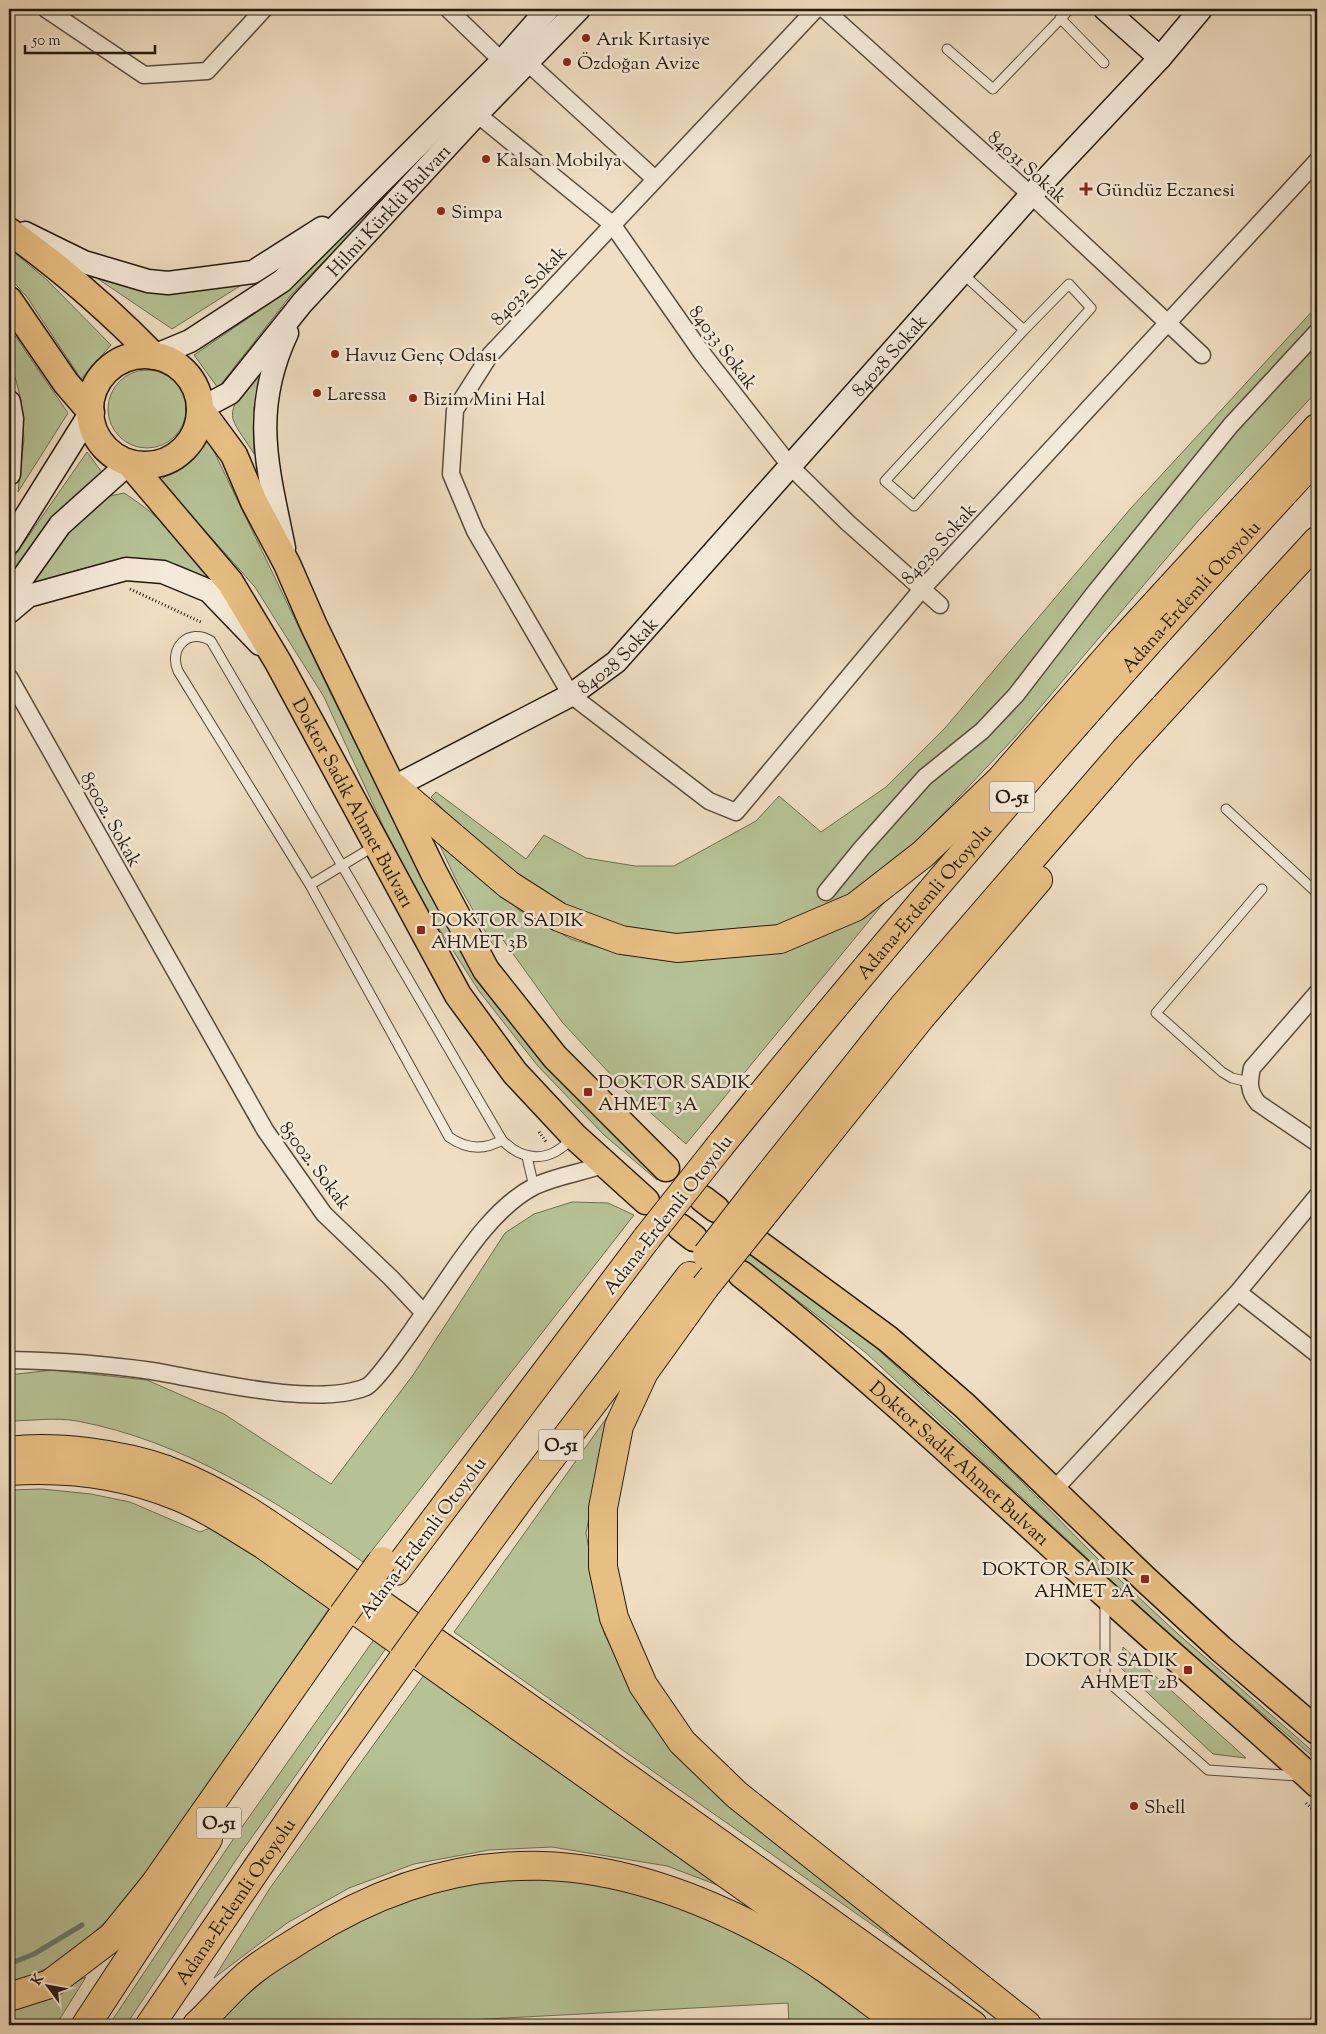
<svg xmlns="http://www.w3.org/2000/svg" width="1326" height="2034" font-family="'Sorts Mill Goudy',serif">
<rect width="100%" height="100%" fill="#efdec3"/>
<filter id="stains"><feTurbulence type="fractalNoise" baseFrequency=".004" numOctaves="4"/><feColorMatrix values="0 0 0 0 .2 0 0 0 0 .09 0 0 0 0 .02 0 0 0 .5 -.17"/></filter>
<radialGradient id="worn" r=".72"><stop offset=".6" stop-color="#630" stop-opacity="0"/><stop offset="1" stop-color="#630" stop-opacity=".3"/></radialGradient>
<path fill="#b6c296" stroke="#6d6e52" d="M 558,9 L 563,9 L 464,117 L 291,295 L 218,388 L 194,355 L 288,291 L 462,114 Z
M 9,248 L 47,280 L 111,345 L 81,379 L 27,297 L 9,277 Z
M 82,268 L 254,277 L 172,329 Z
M 1317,306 L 1317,391 L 1198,521 L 1015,737 L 912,847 L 834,906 L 786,927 L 727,934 L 665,934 L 619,927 L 568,906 L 525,883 L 480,847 L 431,797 L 436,792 L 526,859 L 544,835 L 586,858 L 635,866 L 674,866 L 756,821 L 779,796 L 821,832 L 886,787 L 945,728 L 1131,508 Z
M 9,327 L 68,413 L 18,492 L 24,439 L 21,400 L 9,353 Z
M 268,359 L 254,408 L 254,454 C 248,443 237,431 233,419 C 228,401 258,371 268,359 Z
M108 409a39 39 0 1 1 78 0a39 39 0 1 1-78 0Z
M 208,439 L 331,694 L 436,904 L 664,1171 L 657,1180 L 604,1135 L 537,1065 L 479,991 L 427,910 L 383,826 L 324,697 L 255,587 L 160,480 L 185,464 Z
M 87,452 L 104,475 L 65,506 L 29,549 L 9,578 L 9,564 Z
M 124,493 C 163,518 186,545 213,582 C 199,575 185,566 170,563 C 123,552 74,572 29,584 L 67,530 L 105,497 Z
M 435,835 L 519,910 L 571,939 L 624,955 L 698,960 L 759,954 L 819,938 L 887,899 L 686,1144 L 626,1091 L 562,1022 L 501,937 L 493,945 L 457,882 Z
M 572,1202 L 608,1203 L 634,1215 L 363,1562 C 276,1501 184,1441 77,1421 C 56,1417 30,1421 9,1421 L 9,1375 L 52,1370 L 147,1380 L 224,1414 L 331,1484 L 413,1375 L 505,1233 L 534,1214 Z
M 750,1255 L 872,1344 L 1008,1468 L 1105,1566 L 1177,1633 L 1317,1755 L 1317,1760 L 1171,1636 L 865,1352 L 744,1260 Z
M 615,1406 L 605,1434 L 586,1533 L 604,1633 L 643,1713 L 716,1795 L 917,1956 L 454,1632 Z
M 42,1489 L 91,1494 L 130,1502 L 200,1532 L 210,1528 L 260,1556 L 330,1607 L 172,1837 L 115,1913 L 63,1961 L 9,1985 L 9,1490 Z
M 375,1638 L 387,1647 L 242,1851 L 126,2025 L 109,2025 L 230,1844 Z
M 1123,1647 L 1246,1758 L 1213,1754 L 1121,1668 Z
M 424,1675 L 741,1894 L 667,1866 L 552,1847 L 489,1850 L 414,1864 L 349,1888 L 287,1923 L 214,1978 L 270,1888 Z
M 574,1879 L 658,1895 L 743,1931 L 890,2025 L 789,2025 L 788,2003 L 411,2023 L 410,2025 L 217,2025 L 235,2005 L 302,1949 L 405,1899 L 463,1882 Z
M 86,1977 L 56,2025 L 9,2025 L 9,2010 Z"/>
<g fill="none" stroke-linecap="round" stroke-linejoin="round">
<path stroke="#6c7b76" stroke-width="5" d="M 9,1964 L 34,1954 L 82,1925"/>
<defs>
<path id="lane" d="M 1060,18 L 1104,63
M 947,49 L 993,89 L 1070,9
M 962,273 L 1024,330
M 1069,284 L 1091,308 L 914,506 L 885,481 L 1024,330 Z
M 1226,809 L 1317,893
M 310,885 L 376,845
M 1249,1082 L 1232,1078 L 1222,1072 L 1156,1013 L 1262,889
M 502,1140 C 483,1151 466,1149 449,1137 L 310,885 L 178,671 C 168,648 189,627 211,641 L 502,1140 C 524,1163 551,1162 572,1138
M 527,1157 L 534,1187
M 1105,1600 L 1105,1679 L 1208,1770 L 1298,1776"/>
<path id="street" d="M 46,9 L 144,75 L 207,71 L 264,9
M 448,9 L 502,61
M 816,9 L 490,355 L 455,410 L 451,474 L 475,531 L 571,695 L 709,801 L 736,812 L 922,589 L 1317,161
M 824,9 L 1031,195 L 1202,355
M 527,62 L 655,179
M 477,114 L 612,224 L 702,353 L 791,467 L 847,522 L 940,605
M 9,677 L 265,1130 L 324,1214 L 391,1278 L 424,1313 C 416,1325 376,1383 366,1387 C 315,1408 207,1380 152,1371 C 105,1364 57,1361 9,1360
M 826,892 L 861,849 L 925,777 L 982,731 L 1016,695 L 1096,591 L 1231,425 L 1317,332
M 1317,993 L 1252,1068 C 1249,1082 1248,1091 1258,1103 L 1317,1143
M 1238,1292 L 1317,1354
M 424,1313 C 455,1270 488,1210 535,1186 C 558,1175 582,1173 605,1164
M 1053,1491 L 1238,1292 L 1317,1196"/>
<g id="secondary">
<path d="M 1105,9 L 1160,58"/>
<path d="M 25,233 L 84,262 L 148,281 L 168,283 L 253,272 L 322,228"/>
<path d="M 154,356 L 190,341 L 282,281 L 502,61 L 548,9"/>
<path d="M 9,402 L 12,419 L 9,474"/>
<path id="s1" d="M 200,409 L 230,393 L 302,303 L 477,114 L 579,9"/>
<path d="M 9,543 L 91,412"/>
<path d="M 284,548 C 268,468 250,412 287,333"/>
<path d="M 9,597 L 60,525 L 129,463"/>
<path d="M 9,612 L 28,596 L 126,569 L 163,572 L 209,591 L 260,644"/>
<path id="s2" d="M 394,787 L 571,695 L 616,662 L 1031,195 L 1160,58 L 1201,9"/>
</g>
<g id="primary">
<path d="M 9,231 C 61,268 109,310 154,356"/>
<path d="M 9,300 L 66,383 L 91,412"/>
<circle cx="145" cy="410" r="55"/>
<path d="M 200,409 L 234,455 L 254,502 L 287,564 L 314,626 L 434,873 L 486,970 L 555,1057 L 666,1168"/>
<path id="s3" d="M 129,463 L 230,582 L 278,662 L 458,995 L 515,1073 L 574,1136 L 646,1201"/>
<path d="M 703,1199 L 716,1209"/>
<path d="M 680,1227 L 694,1238"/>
<path d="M 759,1244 L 888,1339 L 965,1406 L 1145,1579 L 1221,1649 L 1317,1731"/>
<path id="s4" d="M 741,1274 C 869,1375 987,1487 1107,1596 C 1176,1660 1249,1720 1317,1784"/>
</g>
<g id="highway">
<path d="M 394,787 L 509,885 L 559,917 L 621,940 L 677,948 L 780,939 L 855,907 L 923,854 L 1001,779 L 1119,644 L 1317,428"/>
<path id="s5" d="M 719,1147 C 911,910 1110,680 1317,457"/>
<path d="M 762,1184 L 903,1007 L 1125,750 L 1317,541"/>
<path d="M 778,1196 L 921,1017 L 1038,880"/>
<path d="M 705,1287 L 644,1372 L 619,1426 L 603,1508 L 603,1567 L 614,1618 L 643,1685 L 682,1742 L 737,1795 L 1027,2025"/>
<path d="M 9,1451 C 57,1445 121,1454 167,1470 C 234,1495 290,1539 347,1580 C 377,1602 407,1622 436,1643 C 617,1769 795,1897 973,2025"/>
<path d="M 9,1471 C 66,1467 123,1474 177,1496 C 207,1508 236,1528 264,1545 L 939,2025"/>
<path d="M 396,1571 L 647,1238"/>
<path d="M 434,1616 L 527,1489 L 690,1276"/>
<path d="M 9,1997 L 50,1984 L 112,1937 L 154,1885 L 343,1615"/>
<path d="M 86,2025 L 208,1839"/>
<path id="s6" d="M 150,2025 L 335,1754 L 403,1659"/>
<path d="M 197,2025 C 215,2008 231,1988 251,1972 C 267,1959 287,1948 304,1937 C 467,1834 617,1849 781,1941 C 824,1964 863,1997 902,2025"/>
</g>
</defs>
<use href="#lane" stroke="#574b3c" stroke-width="11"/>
<use href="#street" stroke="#574b3c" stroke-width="19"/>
<use href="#secondary" stroke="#241a0f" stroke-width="25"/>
<use href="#primary" stroke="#241a0f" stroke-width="29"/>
<use href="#highway" stroke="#241a0f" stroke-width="30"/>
<path stroke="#241a0f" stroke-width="3" stroke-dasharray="1 2.5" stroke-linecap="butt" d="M 130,589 L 203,623
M 539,1132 L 547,1143
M 1306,1803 L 1317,1813"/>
<use href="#lane" stroke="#f5ead8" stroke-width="9"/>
<use href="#street" stroke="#f5ead8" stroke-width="16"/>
<use href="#secondary" stroke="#f5ead8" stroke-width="22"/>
<use href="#primary" stroke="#e8bf82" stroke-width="26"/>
<use href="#highway" stroke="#e8bf82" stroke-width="28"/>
<defs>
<path id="highway-bridge" d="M 647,1238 L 719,1147
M 707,1255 L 762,1184
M 705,1287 L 778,1196
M 343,1615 L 382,1561
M 403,1659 L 434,1616"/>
</defs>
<use href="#highway-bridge" stroke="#241a0f" stroke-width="30" stroke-linecap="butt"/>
<use href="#highway-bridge" stroke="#e8bf82" stroke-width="28"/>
</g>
<g fill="#8f2418" stroke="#f5ead8" stroke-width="2">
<circle cx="586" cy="38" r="5"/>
<circle cx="567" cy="62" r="5"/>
<circle cx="486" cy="159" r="5"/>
<path d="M1083.5 181.5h5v5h5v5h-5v5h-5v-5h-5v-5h5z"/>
<circle cx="441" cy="211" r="5"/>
<circle cx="335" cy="354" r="5"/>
<circle cx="317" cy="393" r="5"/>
<circle cx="413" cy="398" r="5"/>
<rect x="416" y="925" width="10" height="10" rx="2.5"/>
<rect x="583" y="1087" width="10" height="10" rx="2.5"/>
<rect x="1140" y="1574" width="10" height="10" rx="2.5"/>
<rect x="1183" y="1665" width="10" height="10" rx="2.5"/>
<circle cx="1134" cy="1806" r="5"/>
</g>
<g text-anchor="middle" stroke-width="5" stroke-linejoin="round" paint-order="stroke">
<g fill="#f5ead8" stroke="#63584b" stroke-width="1">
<rect x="989.5" y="781.5" width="45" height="31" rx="4"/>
<rect x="538.5" y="1429.5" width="45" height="31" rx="4"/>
<rect x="196.5" y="1807.5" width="45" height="31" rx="4"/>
</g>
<g font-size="18" font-weight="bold" fill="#241a0f">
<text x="1012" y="803">O-51</text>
<text x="561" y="1451">O-51</text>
<text x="219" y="1829">O-51</text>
</g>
<g font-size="19" fill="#241a0f" stroke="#f5ead8" text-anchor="start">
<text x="596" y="45">Arık Kırtasiye</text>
<text x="577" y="69">Özdoğan Avize</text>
<text x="496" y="166">Kalsan Mobilya</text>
<text x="1096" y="196">Gündüz Eczanesi</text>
<text x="451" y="218">Simpa</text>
<text x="345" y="361">Havuz Genç Odası</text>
<text x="327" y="400">Laressa</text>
<text x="423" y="405">Bizim Mini Hal</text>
<text x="431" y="926">DOKTOR SADIK<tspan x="431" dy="22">AHMET 3B</tspan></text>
<text x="598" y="1088">DOKTOR SADIK<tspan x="598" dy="22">AHMET 3A</tspan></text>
<text x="1135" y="1575" text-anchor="end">DOKTOR SADIK<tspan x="1135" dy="22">AHMET 2A</tspan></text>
<text x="1178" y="1666" text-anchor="end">DOKTOR SADIK<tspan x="1178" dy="22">AHMET 2B</tspan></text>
<text x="1144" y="1813">Shell</text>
</g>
<g font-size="19" fill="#241a0f" stroke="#f5ead8">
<text transform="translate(1028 166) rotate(42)" y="7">84031 Sokak</text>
<text dy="7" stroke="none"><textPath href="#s1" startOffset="276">Hilmi Kürklü Bulvarı</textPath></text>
<text transform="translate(528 285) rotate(-47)" y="7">84032 Sokak</text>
<text transform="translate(724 347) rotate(53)" y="7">84033 Sokak</text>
<text dy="7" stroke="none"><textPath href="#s2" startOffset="666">84028 Sokak</textPath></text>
<text transform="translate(938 543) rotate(-48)" y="7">84030 Sokak</text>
<text dy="7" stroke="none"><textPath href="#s5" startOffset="725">Adana-Erdemli Otoyolu</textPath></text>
<text dy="7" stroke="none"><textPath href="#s2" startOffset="261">84028 Sokak</textPath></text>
<text dy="7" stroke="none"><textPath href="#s3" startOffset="409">Doktor Sadık Ahmet Bulvarı</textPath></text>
<text transform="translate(112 819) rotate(61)" y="7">85002. Sokak</text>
<text dy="7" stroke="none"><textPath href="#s5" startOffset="320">Adana-Erdemli Otoyolu</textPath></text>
<text transform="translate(316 1165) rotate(53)" y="7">85002. Sokak</text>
<text transform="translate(667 1214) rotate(-52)" y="7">Adana-Erdemli Otoyolu</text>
<text dy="7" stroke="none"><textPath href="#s4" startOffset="289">Doktor Sadık Ahmet Bulvarı</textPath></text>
<text transform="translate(422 1537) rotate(-53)" y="7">Adana-Erdemli Otoyolu</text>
<text dy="7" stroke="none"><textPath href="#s6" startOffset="150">Adana-Erdemli Otoyolu</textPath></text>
</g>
</g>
<rect width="1326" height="2034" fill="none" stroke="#efdec3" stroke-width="30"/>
<rect x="10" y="10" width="1306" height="2014" fill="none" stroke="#241a0f" stroke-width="2.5"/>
<rect x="15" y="15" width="1296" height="2004" fill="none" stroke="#241a0f"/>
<g transform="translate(48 1986) rotate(302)" stroke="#f5ead8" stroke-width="4" paint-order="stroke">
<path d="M0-4L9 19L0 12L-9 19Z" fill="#241a0f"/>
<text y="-8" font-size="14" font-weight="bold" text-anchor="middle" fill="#241a0f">K</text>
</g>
<path d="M25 45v8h130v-8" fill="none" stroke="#241a0f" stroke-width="2.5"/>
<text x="32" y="45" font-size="15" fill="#241a0f" stroke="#f5ead8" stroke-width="4" paint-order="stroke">50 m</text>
<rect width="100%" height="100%" filter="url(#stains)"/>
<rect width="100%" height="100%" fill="url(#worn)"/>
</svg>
